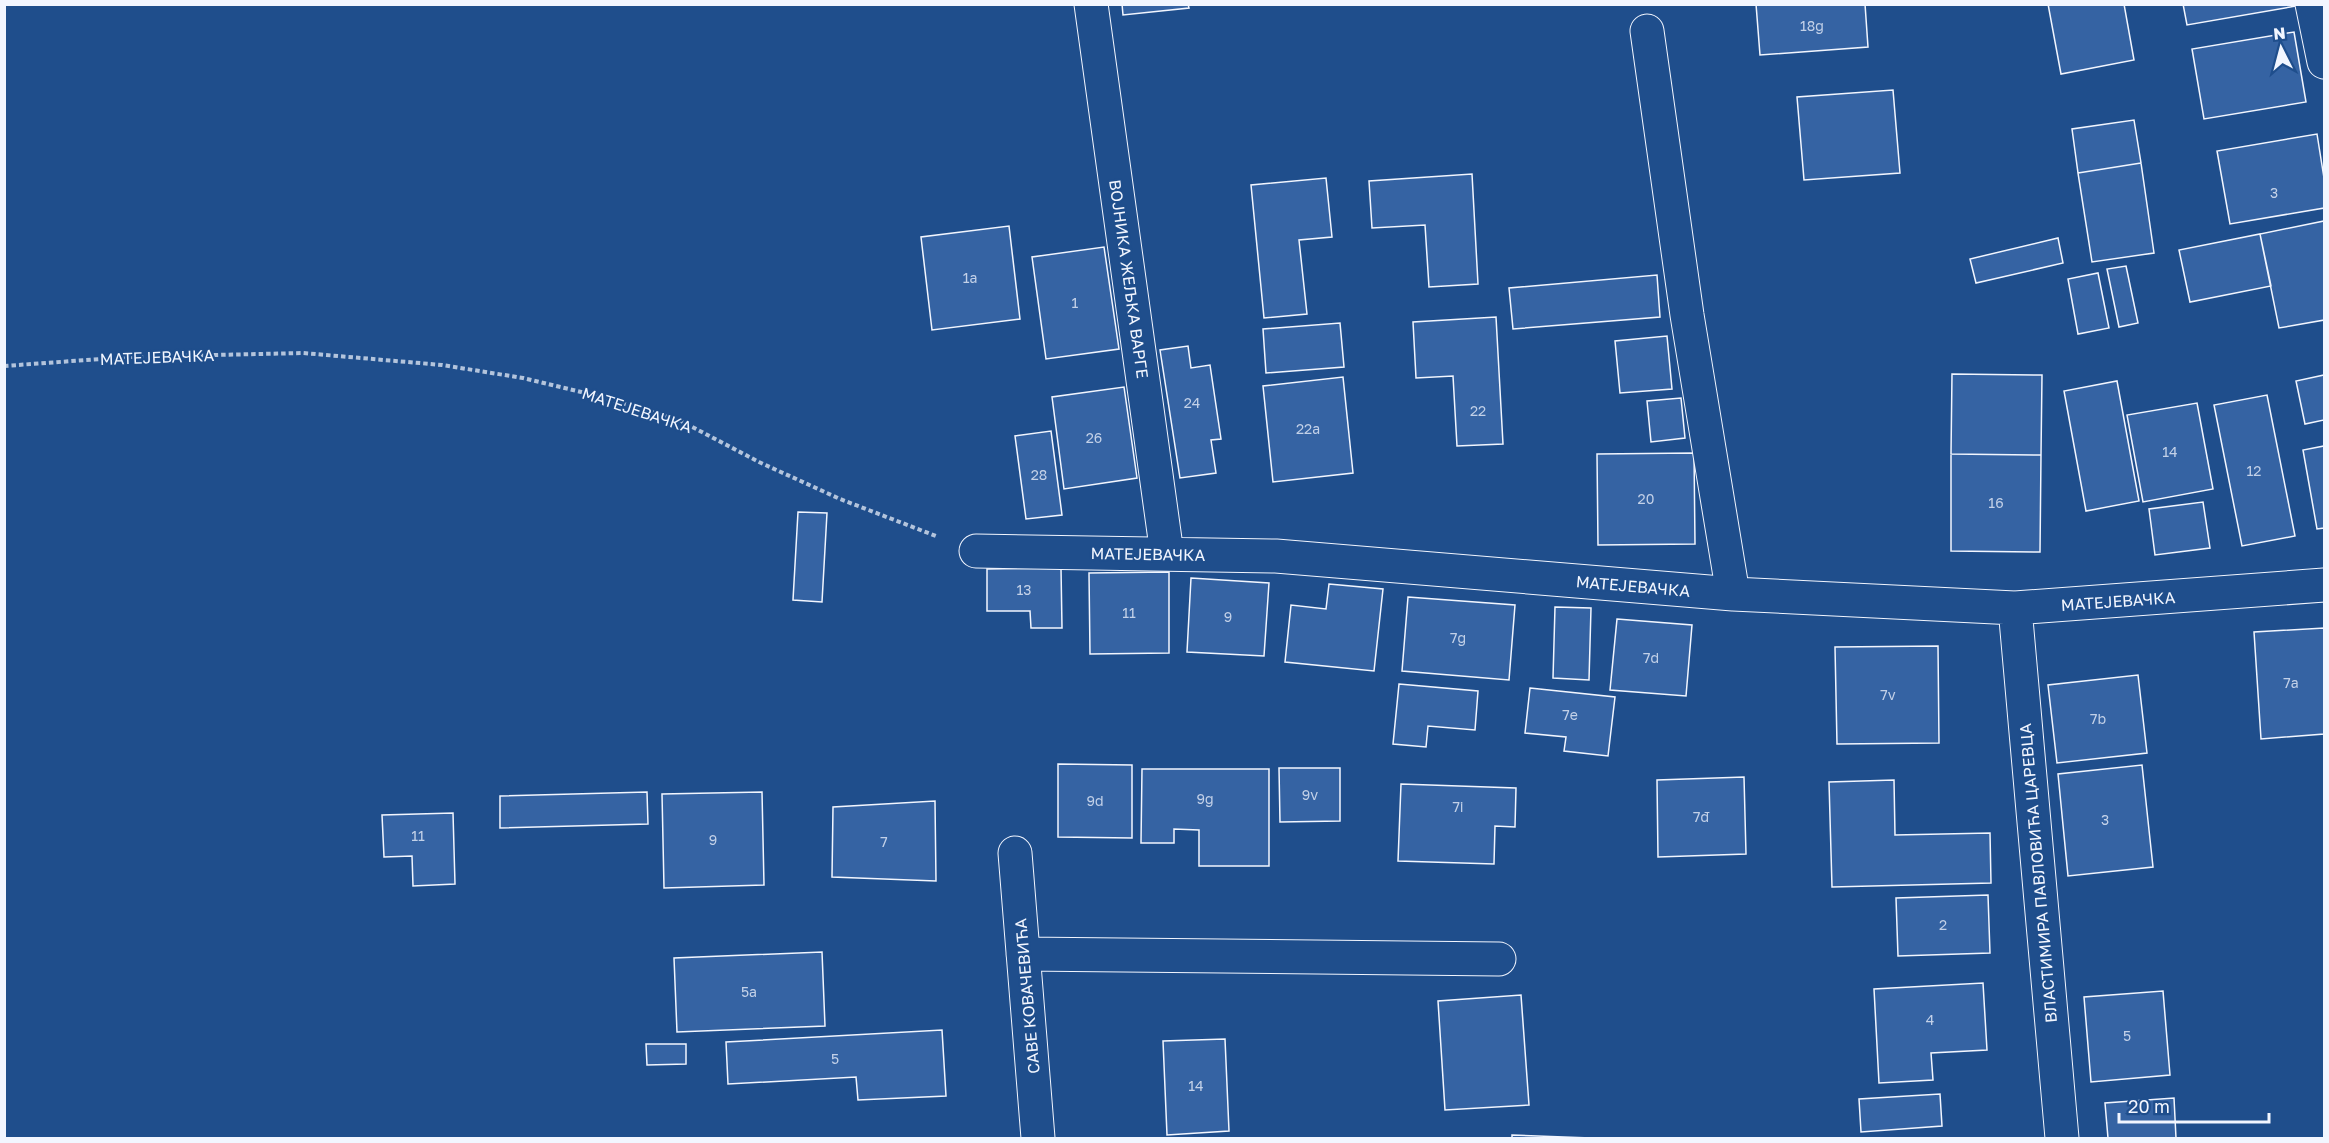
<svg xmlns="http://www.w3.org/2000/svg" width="2329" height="1143" font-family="'Golos Text',sans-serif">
<rect width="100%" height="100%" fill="#1f4e8c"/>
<path fill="#3563a3" stroke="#f2f6ff" stroke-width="1.5" d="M 1122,4 L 1188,4 L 1189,8 L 1123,15 Z
M 1756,4 L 1865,4 L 1868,47 L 1760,55 Z
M 2048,4 L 2124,4 L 2134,60 L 2061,74 Z
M 2183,4 L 2295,4 L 2296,6 L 2187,25 Z
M 2294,32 L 2306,102 L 2204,119 L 2192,49 Z
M 1893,90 L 1900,173 L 1804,180 L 1797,97 Z
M 2134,120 L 2141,163 L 2078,173 L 2072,129 Z
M 2317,134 L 2324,178 L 2324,208 L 2230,224 L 2217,151 Z
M 2141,163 L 2154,253 L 2092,262 L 2078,173 Z
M 1472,174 L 1478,284 L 1429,287 L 1425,225 L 1372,228 L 1369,181 Z
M 1326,178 L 1332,237 L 1299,240 L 1307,314 L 1264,318 L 1251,185 Z
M 2324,221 L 2324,320 L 2279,328 L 2260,234 Z
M 1009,226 L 1020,319 L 932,330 L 921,237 Z
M 2260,234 L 2271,286 L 2190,302 L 2179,250 Z
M 2058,238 L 2063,263 L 1976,283 L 1970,259 Z
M 1104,247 L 1119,349 L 1046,359 L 1032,257 Z
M 2126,266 L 2138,323 L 2119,327 L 2107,269 Z
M 2098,273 L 2109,328 L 2078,334 L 2068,279 Z
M 1657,275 L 1660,317 L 1513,329 L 1509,288 Z
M 1496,317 L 1503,444 L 1457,446 L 1453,376 L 1416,378 L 1413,322 Z
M 1340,323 L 1344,367 L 1266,373 L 1263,329 Z
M 1667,336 L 1672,389 L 1620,393 L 1615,341 Z
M 1188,346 L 1191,368 L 1210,365 L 1221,439 L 1211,440 L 1216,473 L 1180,478 L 1160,350 Z
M 1952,374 L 2042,375 L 2041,455 L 1951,454 Z
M 2324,375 L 2324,420 L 2305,424 L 2296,381 Z
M 1343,377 L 1353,473 L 1273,482 L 1263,386 Z
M 2117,381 L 2139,501 L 2086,511 L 2064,391 Z
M 1124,387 L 1137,478 L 1064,489 L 1052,397 Z
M 2267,395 L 2295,536 L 2242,546 L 2214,405 Z
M 1681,398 L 1685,438 L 1651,442 L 1647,401 Z
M 2197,403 L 2213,489 L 2143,502 L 2127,415 Z
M 1051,431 L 1062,515 L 1026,519 L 1015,436 Z
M 2324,446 L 2324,528 L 2317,529 L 2303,450 Z
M 1694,453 L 1695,544 L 1598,545 L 1597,454 Z
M 1951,454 L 2041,455 L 2040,552 L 1951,551 Z
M 2203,502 L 2210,548 L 2155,555 L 2149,509 Z
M 798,512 L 827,513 L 822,602 L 793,600 Z
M 1061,568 L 1062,628 L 1031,628 L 1030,611 L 987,611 L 987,569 Z
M 1169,572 L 1169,653 L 1090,654 L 1089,573 Z
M 1191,578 L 1269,583 L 1264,656 L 1187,652 Z
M 1329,584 L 1383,589 L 1374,671 L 1285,662 L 1291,605 L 1326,609 Z
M 1408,597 L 1515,605 L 1509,680 L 1402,671 Z
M 1555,607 L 1591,608 L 1589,680 L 1553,678 Z
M 1617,619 L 1692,625 L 1686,696 L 1610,690 Z
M 2324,628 L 2324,734 L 2261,739 L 2254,632 Z
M 1938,646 L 1939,743 L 1837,744 L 1835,647 Z
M 2138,675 L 2147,753 L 2057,763 L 2048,685 Z
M 1399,684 L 1478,691 L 1475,730 L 1428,726 L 1426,747 L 1393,744 Z
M 1530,688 L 1615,697 L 1608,756 L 1564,751 L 1566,737 L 1525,733 Z
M 1058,764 L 1132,765 L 1132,838 L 1058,837 Z
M 2142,765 L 2153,867 L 2068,876 L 2058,774 Z
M 1279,768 L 1340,768 L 1340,821 L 1280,822 Z
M 1142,769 L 1269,769 L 1269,866 L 1199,866 L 1199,830 L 1174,829 L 1174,843 L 1141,843 Z
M 1744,777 L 1746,854 L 1658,857 L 1657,780 Z
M 1894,780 L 1895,835 L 1990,833 L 1991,883 L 1832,887 L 1829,782 Z
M 1401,784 L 1516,788 L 1515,827 L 1495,826 L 1494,864 L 1398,861 Z
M 647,792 L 648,824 L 500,828 L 500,796 Z
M 762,792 L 764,885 L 664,888 L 662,794 Z
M 935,801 L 936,881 L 832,877 L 833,807 Z
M 453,813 L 455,884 L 413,886 L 412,856 L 384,857 L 382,815 Z
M 1988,895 L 1990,953 L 1898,956 L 1896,898 Z
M 822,952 L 825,1026 L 677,1032 L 674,958 Z
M 1983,983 L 1987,1050 L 1931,1053 L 1933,1080 L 1879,1083 L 1874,989 Z
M 2163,991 L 2170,1075 L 2091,1082 L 2084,997 Z
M 1521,995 L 1529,1105 L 1445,1110 L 1438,1001 Z
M 942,1030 L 946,1096 L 858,1100 L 856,1077 L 728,1084 L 726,1042 Z
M 1225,1039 L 1229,1131 L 1167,1135 L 1163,1041 Z
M 646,1044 L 686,1044 L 686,1064 L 647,1065 Z
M 1940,1094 L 1942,1126 L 1861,1132 L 1859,1099 Z
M 2174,1098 L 2176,1138 L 2108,1138 L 2105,1103 Z
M 1512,1135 L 1591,1138 L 1512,1138 Z"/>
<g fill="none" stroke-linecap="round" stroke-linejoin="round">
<defs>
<path id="minor" d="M 1091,4 L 1167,554
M 2312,4 L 2324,62
M 1647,31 L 1687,315 L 1733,594
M 976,551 L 1276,556 L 1733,594 L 2015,608 L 2324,585
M 2015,608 L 2062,1138
M 1015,853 L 1038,1138
M 1023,954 L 1499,959"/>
</defs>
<use href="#minor" stroke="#f2f6ff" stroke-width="35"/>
<path stroke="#b3c4dc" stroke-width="4" stroke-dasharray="4.5 3" stroke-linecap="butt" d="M 4,366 L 128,357 L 303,353 L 442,365 L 523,378 L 602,397 L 681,421 L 759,462 L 840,499 L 936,536"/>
<use href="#minor" stroke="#1f4e8c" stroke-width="33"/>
</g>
<g text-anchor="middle" stroke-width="4.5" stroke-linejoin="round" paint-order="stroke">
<g font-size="14" fill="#c3d1e8">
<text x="1812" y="31">18g</text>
<text x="2274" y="198">3</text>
<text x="970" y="283">1a</text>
<text x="1075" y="308">1</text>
<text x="1192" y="408">24</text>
<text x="1478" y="416">22</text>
<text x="1308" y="434">22a</text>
<text x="1094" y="443">26</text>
<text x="2170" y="457">14</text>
<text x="2254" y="476">12</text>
<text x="1039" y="480">28</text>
<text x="1646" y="504">20</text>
<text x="1996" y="508">16</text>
<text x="1024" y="595">13</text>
<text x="1129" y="618">11</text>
<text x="1228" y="622">9</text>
<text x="1458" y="643">7g</text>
<text x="1651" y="663">7d</text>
<text x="2291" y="688">7a</text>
<text x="1888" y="700">7v</text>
<text x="1570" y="720">7e</text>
<text x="2098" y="724">7b</text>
<text x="1310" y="800">9v</text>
<text x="1205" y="804">9g</text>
<text x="1095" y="806">9d</text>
<text x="1458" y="812">7i</text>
<text x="1701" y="822">7đ</text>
<text x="2105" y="825">3</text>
<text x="418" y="841">11</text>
<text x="713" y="845">9</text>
<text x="884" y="847">7</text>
<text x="1943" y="930">2</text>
<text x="749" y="997">5a</text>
<text x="1930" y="1025">4</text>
<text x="2127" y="1041">5</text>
<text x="835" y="1064">5</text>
<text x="1196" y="1091">14</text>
</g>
<g font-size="16" fill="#f2f6ff" stroke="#1f4e8c">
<text transform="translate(1129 279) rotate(82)" y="6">ВОЈНИКА ЖЕЉКА ВАРГЕ</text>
<text transform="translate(157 357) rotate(-2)" y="6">МАТЕЈЕВАЧКА</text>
<text transform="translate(637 410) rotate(18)" y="6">МАТЕЈЕВАЧКА</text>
<text transform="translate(1148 554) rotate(1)" y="6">МАТЕЈЕВАЧКА</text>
<text transform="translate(1633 586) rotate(5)" y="6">МАТЕЈЕВАЧКА</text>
<text transform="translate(2118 601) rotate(-4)" y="6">МАТЕЈЕВАЧКА</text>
<text transform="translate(2038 873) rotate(-95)" y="6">ВЛАСТИМИРА ПАВЛОВИЋА ЦАРЕВЦА</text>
<text transform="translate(1027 996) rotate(-95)" y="6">САВЕ КОВАЧЕВИЋА</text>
</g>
</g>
<rect width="2329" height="1143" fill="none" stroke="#f2f6ff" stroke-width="12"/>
<g transform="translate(2281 48) rotate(354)" stroke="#1f4e8c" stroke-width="4.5" paint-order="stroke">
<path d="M0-4.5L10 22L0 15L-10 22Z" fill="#f2f6ff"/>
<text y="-9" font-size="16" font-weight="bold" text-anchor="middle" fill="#f2f6ff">N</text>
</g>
<path d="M2119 1113v9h150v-9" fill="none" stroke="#f2f6ff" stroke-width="3"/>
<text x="2128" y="1113" font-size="18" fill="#f2f6ff" stroke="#1f4e8c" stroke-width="4.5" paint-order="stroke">20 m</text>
</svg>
